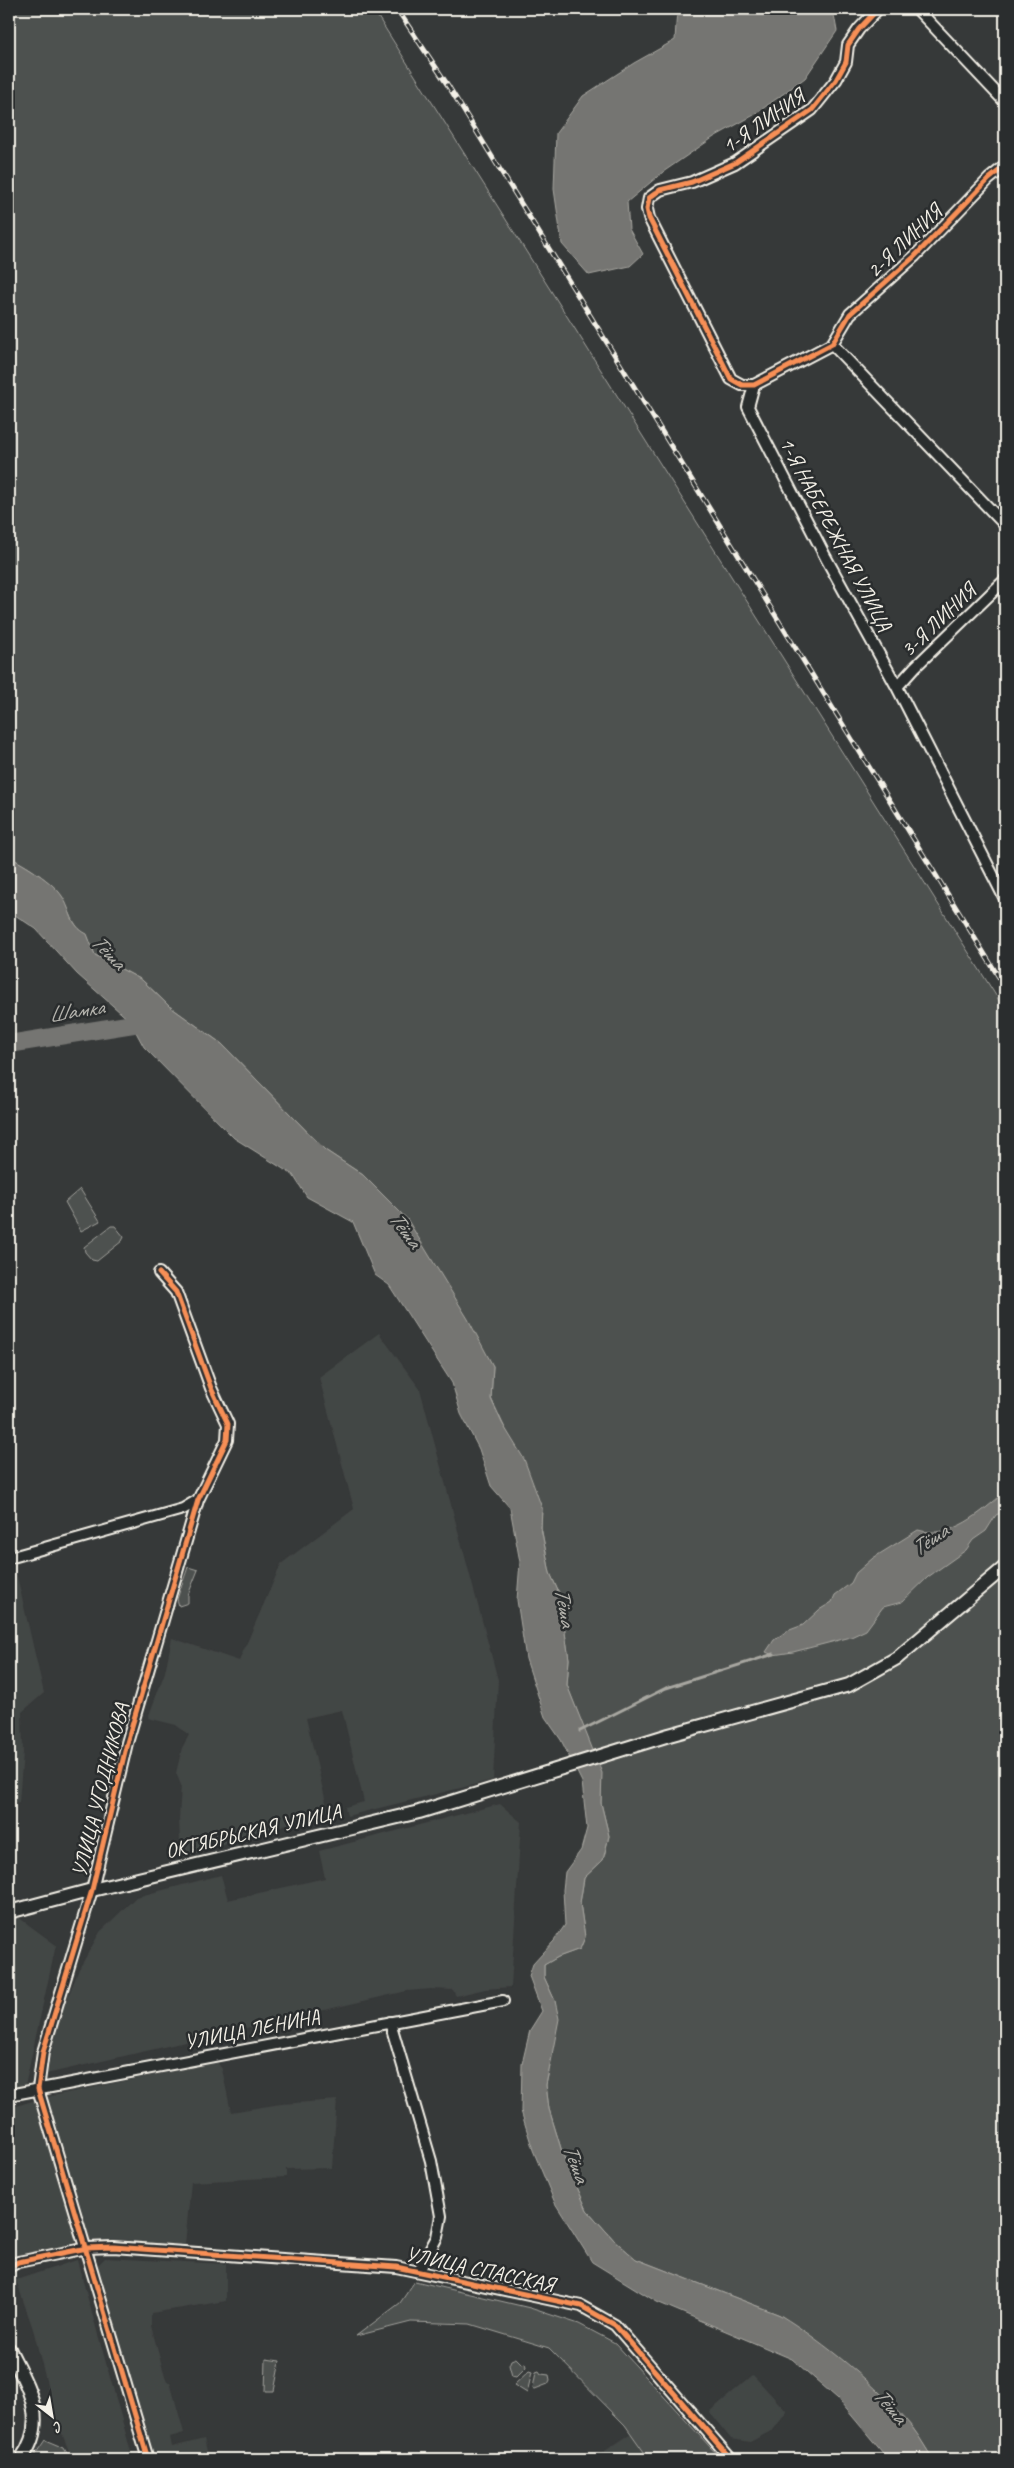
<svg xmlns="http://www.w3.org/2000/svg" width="1014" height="2468" font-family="Caveat,sans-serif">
<rect width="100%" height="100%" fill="#363939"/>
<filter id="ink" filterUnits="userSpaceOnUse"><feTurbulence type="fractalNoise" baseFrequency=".02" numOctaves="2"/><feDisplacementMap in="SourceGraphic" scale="10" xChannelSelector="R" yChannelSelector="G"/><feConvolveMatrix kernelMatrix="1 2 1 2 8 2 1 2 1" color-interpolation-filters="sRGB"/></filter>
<g filter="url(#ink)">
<path fill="#434645" d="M 379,1333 L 420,1389 L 498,1680 L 493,1780 L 347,1816 L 345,1807 L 364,1802 L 342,1710 L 306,1718 L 328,1811 L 184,1857 L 180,1842 L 179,1819 L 181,1785 L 176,1773 L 182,1748 L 189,1735 L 176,1725 L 148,1718 L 165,1672 L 172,1638 L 239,1661 L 281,1564 L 354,1509 L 319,1377 Z
M 16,1572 L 44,1693 L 22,1712 L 23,1753 L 19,1802 L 9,1805 L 9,1574 Z
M 500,1804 L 521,1822 L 511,1987 L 485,1989 L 456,1996 L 453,1990 L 431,1989 L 407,1991 L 46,2074 L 60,2017 L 79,1969 L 100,1932 L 136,1897 L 221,1875 L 228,1900 L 325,1878 L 319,1851 Z
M 18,1917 L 56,1945 L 25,2086 L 9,2089 L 9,1920 Z
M 217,2062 L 222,2069 L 231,2112 L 281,2104 L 337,2100 L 332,2168 L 286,2169 L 286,2177 L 191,2182 L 185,2245 L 88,2240 L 47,2097 Z
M 36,2100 L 77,2242 L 9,2259 L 9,2108 Z
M 105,2258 L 226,2264 L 226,2301 L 151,2313 L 151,2326 L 162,2366 L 167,2382 L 170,2382 L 184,2433 L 170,2437 L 172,2447 L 204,2439 L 209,2459 L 154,2459 L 96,2267 Z
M 77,2260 L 133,2459 L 74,2459 L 71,2456 L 55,2416 L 33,2329 L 16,2280 Z
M 753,2375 L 787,2412 L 773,2430 L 750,2442 L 731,2439 L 709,2412 Z
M 635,2431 L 656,2459 L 593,2459 Z"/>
<path fill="#4e514f" stroke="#a1a19c" d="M 9,9 L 373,9 L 1005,1010 L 1005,2459 L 933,2459 L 912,2427 L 780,2315 L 636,2259 L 614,2240 L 587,2210 L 563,2155 L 549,2109 L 546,2085 L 552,2057 L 555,2001 L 544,1977 L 544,1965 L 558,1957 L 580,1949 L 585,1937 L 580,1903 L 584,1878 L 603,1860 L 609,1836 L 601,1803 L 601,1773 L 567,1685 L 569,1659 L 559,1593 L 550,1573 L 541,1527 L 542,1508 L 491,1398 L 493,1366 L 363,1175 L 325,1150 L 222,1044 L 169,1006 L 142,980 L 95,955 L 87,935 C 71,926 71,911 62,897 C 53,882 24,864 9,857 Z
M 80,1189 L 100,1221 L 81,1231 L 65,1202 Z
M 111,1226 L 115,1226 L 124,1237 L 122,1241 L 97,1261 L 92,1260 L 85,1252 L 84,1247 Z
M 188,1567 L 198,1570 L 188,1595 L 188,1603 L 179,1606 L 177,1599 Z
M 415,2281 L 530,2308 L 579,2324 L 615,2343 L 721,2459 L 649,2459 L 625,2425 L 549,2348 L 470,2324 L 411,2322 L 356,2336 L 400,2303 Z
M 516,2358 L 522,2364 L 525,2363 L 526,2367 L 516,2377 L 512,2376 L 509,2365 L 511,2360 Z
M 266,2359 L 280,2361 L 274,2391 L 265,2391 Z
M 529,2371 L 532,2372 L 527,2393 L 514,2385 Z
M 539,2371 L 541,2374 L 549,2375 L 550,2380 L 548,2384 L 535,2389 L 533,2388 L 536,2372 Z
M 45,2440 L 64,2448 L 70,2459 L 32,2459 Z"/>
<path fill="#757572" stroke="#a8a7a1" d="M 677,9 L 833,9 L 837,31 L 805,78 L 754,115 L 714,137 L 663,172 L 627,202 L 629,229 L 643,254 L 630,266 L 589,275 L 562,244 L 554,189 L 556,133 L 583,96 L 634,63 L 675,40 Z
M 9,857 C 24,864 53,882 62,896 C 72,911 69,925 87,934 L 95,955 L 142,980 L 169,1006 L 222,1044 L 325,1150 L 363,1175 L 407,1219 L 468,1319 L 493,1366 L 491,1399 L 502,1423 L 524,1459 L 542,1508 L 541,1528 L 550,1573 L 559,1593 L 569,1659 L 567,1685 L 602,1773 L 601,1803 L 609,1836 L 603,1860 L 584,1878 L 580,1903 L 585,1937 L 580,1949 L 558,1957 L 544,1965 L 544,1977 L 555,2001 L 559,2019 L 546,2085 L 549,2109 L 563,2155 L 587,2210 L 614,2240 L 636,2259 L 780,2315 C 824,2342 879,2387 912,2427 C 920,2437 926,2449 933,2459 L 888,2459 L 837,2398 L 792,2359 L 657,2302 L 592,2262 L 555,2203 L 533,2150 L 521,2111 L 522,2064 L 530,2030 L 542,2011 L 529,1976 L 533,1964 L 554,1941 L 565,1925 L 563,1890 L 565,1872 L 581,1850 L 587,1828 L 582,1782 L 561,1740 L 545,1717 L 526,1659 L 517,1600 L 520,1562 L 510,1508 L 491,1486 L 479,1449 L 461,1414 L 452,1383 L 389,1285 L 375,1275 L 353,1222 L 307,1197 L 293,1175 L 234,1138 L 144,1047 L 130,1021 L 77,974 L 36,929 L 9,911 Z
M 1005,1492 L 1005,1511 L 996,1515 L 986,1531 L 973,1540 L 966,1550 L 928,1577 L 902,1602 L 883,1607 L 866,1630 L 851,1637 L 793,1652 L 773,1655 L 766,1652 L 774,1640 L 787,1631 L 803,1625 L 819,1610 L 832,1602 L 835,1595 L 851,1583 L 856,1573 L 873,1558 L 918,1530 C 952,1540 981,1512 1005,1492 Z"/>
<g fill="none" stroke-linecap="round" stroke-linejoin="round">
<path stroke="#a8a7a1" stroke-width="3" d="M 580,1731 L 666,1688 L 774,1654"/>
<path stroke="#757572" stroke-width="18" d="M 9,1044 L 152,1021"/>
<defs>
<path id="minor" d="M 878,9 L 859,29 L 848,45 L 846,62 L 836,80 L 812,110 L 735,163 L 692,182 L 660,190 L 649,198 L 647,209 L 649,218 L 731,379 L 742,385 L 754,385 L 832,344 L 850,314 L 915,256 L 989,179 L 1005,166
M 917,9 L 1005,102
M 832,344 L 1005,525
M 754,385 L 748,407 L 826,558 L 897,687 L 1005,899
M 897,687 L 915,667 L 1005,580
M 9,1558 L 183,1509 L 198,1500
M 390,2022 L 431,2161 L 441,2216 L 437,2237 L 419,2271
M 9,2095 L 503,2001
M 9,2267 L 18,2262 L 87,2248 L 113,2247 L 396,2267 L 581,2306 L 615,2325 L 731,2459
M 148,2459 L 38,2089 L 43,2052 L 92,1890 L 127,1743 L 198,1500 L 227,1440 L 228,1424 L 211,1388 L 176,1292 L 159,1273"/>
<path id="major" d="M 9,1912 L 92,1890 L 419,1812 L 669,1735 L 849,1685 L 897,1658 L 1005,1567
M 9,2349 C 27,2386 50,2420 21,2459"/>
</defs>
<use href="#minor" stroke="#f4f1e8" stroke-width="14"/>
<use href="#major" stroke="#f4f1e8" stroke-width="16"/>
<use href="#minor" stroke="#2a2d2e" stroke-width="10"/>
<use href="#major" stroke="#2a2d2e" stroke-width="12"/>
<defs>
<path id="rail" d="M 397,9 L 449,87 L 1005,987"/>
</defs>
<use href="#rail" stroke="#f4f1e8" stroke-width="5"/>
<use href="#rail" stroke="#2a2d2e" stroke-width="3" stroke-dasharray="9" stroke-linecap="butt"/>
<defs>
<path id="cycleway" d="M 878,9 L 859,29 L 848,45 L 846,62 L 836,80 L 812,110 L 735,163 L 692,182 L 660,190 L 649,198 L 647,209 L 649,218 L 731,379 L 742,385 L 754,385 L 832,344 L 850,314 L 915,256 L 989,179 L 1005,166
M 9,2267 L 18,2262 L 87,2248 L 113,2247 L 396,2267 L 581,2306 L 615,2325 L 731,2459
M 148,2459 L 38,2089 L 43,2052 L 92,1890 L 127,1743 L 198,1500 L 227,1440 L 228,1424 L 211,1388 L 176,1292 L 159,1273"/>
</defs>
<use href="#cycleway" stroke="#2a2d2e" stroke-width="8"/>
<use href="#cycleway" stroke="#f78f57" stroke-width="5"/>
</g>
</g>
<g text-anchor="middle" stroke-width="5" stroke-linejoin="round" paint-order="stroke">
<g font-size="21" fill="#f4f1e8" stroke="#2a2d2e">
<text transform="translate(763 121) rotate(-35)" y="7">1-Я ЛИНИЯ</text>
<text transform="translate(904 241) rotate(-44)" y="7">2-Я ЛИНИЯ</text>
<text transform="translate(836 534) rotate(62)" y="7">1-Я НАБЕРЕЖНАЯ УЛИЦА</text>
<text transform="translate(938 620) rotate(-44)" y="7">3-Я ЛИНИЯ</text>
<text transform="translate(100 1790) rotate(-76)" y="7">УЛИЦА УГОДНИКОВА</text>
<text transform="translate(253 1831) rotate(-13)" y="7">ОКТЯБРЬСКАЯ УЛИЦА</text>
<text transform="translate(252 2029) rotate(-11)" y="7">УЛИЦА ЛЕНИНА</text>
<text transform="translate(480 2269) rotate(12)" y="7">УЛИЦА СПАССКАЯ</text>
</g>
<g font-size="22" font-style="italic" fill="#b4b3ad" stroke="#2a2d2e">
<text transform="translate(109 951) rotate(46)" y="8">Тёша</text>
<text transform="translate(76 1010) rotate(-9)" y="8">Шамка</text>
<text transform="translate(406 1229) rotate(54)" y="8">Тёша</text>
<text transform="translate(929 1539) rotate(-34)" y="8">Тёша</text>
<text transform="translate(566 1607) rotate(80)" y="8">Тёша</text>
<text transform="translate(577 2163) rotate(70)" y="8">Тёша</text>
<text transform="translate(891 2405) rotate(50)" y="8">Тёша</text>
</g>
</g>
<rect width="1014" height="2468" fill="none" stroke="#2a2d2e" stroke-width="30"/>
<rect x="15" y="15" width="984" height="2438" fill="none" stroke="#f4f1e8" stroke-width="2" filter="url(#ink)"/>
<g transform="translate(52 2416) rotate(149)" stroke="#2a2d2e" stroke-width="4" paint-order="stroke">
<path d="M0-4L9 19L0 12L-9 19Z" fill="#f4f1e8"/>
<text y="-8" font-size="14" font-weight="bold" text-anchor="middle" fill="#f4f1e8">С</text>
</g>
</svg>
